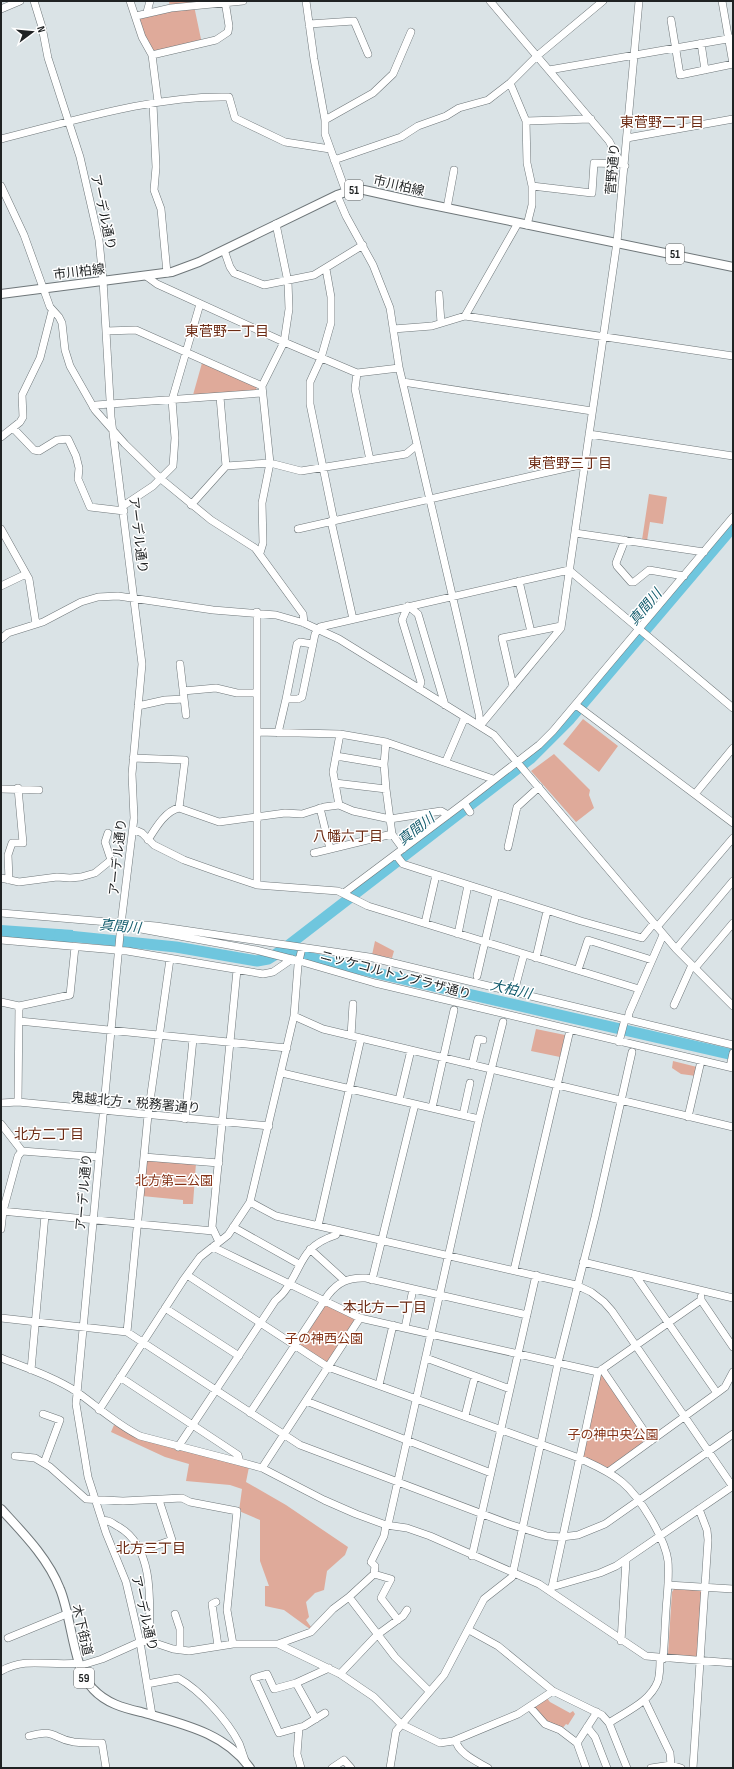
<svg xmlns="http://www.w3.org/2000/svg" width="734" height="1769" font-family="'Sofia Sans Condensed','Noto Sans JP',sans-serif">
<rect width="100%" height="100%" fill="#dae3e6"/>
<path fill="#dfaa9a" d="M 169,1 L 193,1 L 202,44 L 152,55 L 136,16 L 170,8 Z
M 202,363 L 257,387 L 256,390 L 193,395 Z
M 649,494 L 667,497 L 663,524 L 650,522 L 647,541 L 642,540 Z
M 583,719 L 618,746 L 599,772 L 563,744 Z
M 554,754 L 590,790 L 589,795 L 594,808 L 576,822 L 531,771 Z
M 375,941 L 394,951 L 392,958 L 372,955 Z
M 536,1029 L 565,1035 L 560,1057 L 531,1051 Z
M 673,1061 L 697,1067 L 696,1076 L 681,1074 L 672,1068 Z
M 145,1159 L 196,1163 L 193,1204 L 183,1204 L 183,1200 L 142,1196 Z
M 328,1305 L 354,1318 L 355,1322 L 328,1365 L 299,1346 L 298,1343 L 324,1306 Z
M 603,1373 L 645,1438 L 645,1441 L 609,1468 L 582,1457 L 601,1374 Z
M 114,1425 L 152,1442 L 249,1467 L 246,1482 L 286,1505 L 348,1547 L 345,1555 L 327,1571 L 324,1590 L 315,1593 L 306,1602 L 309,1617 L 306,1620 L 311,1627 L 310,1629 L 284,1610 L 265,1606 L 265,1586 L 269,1586 L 260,1561 L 260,1520 L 239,1511 L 242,1489 L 230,1485 L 186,1481 L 189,1464 L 165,1457 L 111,1432 Z
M 674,1589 L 700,1590 L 702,1593 L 698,1657 L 671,1657 L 668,1654 L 672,1592 Z
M 546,1697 L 550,1702 L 570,1713 L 573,1711 L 575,1714 L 568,1725 L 566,1724 L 561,1730 L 545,1723 L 531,1707 Z"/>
<path fill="#6fc6de" d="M 1,925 L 73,930 L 73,944 L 1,939 Z"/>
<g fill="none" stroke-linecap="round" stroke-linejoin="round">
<path stroke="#6fc6de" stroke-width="11" d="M 59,935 L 176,947 L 257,961 L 268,959 L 281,951 L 530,759 L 570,719 L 733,527
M 281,951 L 733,1055"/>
<defs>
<path id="minor" d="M 34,1 L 42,27 L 48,58 L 80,157 L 99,240 L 103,280 L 111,417 L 142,664 L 132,774 L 134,818 L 121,924 L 76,1404 L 88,1477 L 106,1533 L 126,1582 L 140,1642 L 152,1715
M 130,1 L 142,37 L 152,55 L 158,102
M 306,1 L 314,59 L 325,120 L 325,134 L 346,192
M 490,1 L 609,141 L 618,158 L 625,166
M 1,9 L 20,1
M 147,12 L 150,1
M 136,16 L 171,8 L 243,1
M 671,20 L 680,75 L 733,64 L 722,1
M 309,24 L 354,21 L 368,54
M 701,43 L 705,70
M 152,55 L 216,40 L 228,32 L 229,26 L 225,1
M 549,70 L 733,38
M 510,83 L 526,121 L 527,163 L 532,186 L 532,205 L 527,225
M 153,104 L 156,167 L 154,190 L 161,209 L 167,273
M 325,120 L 373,93 L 393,74 L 411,32
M 526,121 L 591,119
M 627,138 L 733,119
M 1,139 C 73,121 155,95 229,97 L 235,118 L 285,142 L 330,149
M 334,160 L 401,137 L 418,126 L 446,116 L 459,108 L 488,100 L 510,83 L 537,56 L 603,1
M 1,186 L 24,235 L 50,307 L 59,317 L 62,323 L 65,350 L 70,366 L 95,410 L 125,444 L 161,479 L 211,520 L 255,548 L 303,614 L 304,623
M 532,186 L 592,193 L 594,163 L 624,164
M 337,195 L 346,216 L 373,265 L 390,308 L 399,367 L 464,646 L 479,714 L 480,726
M 447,208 L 454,170
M 224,250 L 230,267 L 234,273 L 264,285 L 314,275 L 363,245
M 326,269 L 331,297 L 331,323 L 321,358 L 310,382 L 310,404 L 334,521
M 146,276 L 157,284 L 284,342 L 357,373 L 399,368
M 439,294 L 441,323
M 465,316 L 518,223
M 393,329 L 432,326 L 465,316 L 733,356
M 106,331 L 136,330 L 262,386
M 357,373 L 355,389 L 370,460
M 403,382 L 592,411
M 93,407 L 96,405 L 262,393
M 13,428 L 34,450 L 39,451 L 57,440 L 68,439 L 76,456 L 79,468 L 78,479 L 90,507 L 124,511
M 589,434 L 733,456
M 1,437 L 20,422 L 23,417 L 22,395 L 40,358 L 52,311
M 226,466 L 270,463 L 301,471 L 406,454 L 417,445
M 191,505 L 226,466 L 220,397
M 123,506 L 153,486 L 173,466 L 175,438 L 172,400 L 200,304
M 331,521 L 353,619
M 1,529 L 29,579 L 36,624
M 298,529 L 584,464
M 575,533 L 704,552
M 625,540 L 616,563 L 617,566 L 631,582 L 634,582 L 649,570 L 684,576
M 260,553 L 263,543 L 262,503 L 270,463 L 262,386 L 284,342 L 289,309 L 288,282 L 276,224
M 519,581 L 531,632
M 1,586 L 26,574
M 1,639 L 8,633 L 43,622 L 81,602 L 98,597 L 118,596 L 213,610 L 276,615 L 304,623 L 339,639 L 494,735 L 676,949 L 733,1006
M 180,664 L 186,715
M 513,686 L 502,638 L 561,626
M 419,689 L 421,682 L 402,620 L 408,606 L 418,614 L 445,705
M 183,691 L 216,688 L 237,693 L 257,693
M 286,699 L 297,644 L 300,642 L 312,644
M 576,705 L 733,823
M 138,706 L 165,700 L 184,699
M 480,726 L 561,628 L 617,242 L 639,1
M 257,732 L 340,734 L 386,742 L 493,779
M 278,733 L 286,699 L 298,699 L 302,697 L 315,634 L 320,627 L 569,570 L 733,708
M 386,742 L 384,764 L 386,789 L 392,834 L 403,849
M 336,756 L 384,764
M 133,758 L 185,760 L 179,808
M 446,761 L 465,717
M 335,783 L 386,789
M 1,789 L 39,790
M 695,794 L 733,748
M 464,803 L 470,812
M 339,805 L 333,772 L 340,734
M 320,808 L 330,849
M 133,829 L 142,833 L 154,845 L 184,860 L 218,872 L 257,885 L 338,891 L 368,906 L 639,989
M 148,840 C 155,829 165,811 179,808 L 219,822 L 285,813 L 302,814 L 324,807 L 339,805 L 353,811 L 390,819 L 441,811 L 448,815
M 508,847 L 517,807 L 539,787
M 314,853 L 392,834
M 396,855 L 403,864 L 581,921 L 642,938 L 654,923
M 1,878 L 19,882 L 57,877 L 70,878 L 81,877 L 95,873 L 111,860 L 105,842 L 108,833
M 9,880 L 8,855 L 12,843 L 23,843 L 18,788
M 257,885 L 257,612
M 344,893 L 464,803 L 539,745 L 553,731 L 733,517
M 1,913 L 156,926 L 369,957 L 733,1045
M 425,923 L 436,875
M 657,927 L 733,838
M 141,929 L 256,950 L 299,961 L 375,983 L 733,1068
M 458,934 L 468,885
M 1,940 L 127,951 L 263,974 L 273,972 L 292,959
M 676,949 L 733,881
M 536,958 L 547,911
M 695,968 L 733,923
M 578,970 L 588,940 L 652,960
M 477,976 L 496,894
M 514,992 L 524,954
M 1,1002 L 19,1006 L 70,995 L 75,947
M 674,1005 L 692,965
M 294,1016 L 323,1029 L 733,1127
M 628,1020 L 629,1013 L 663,935
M 19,1021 L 287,1048
M 351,1036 L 353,1004
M 619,1042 L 625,1019
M 472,1065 L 478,1039 L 483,1040
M 730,1067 L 733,1053
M 282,1073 L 479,1119
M 399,1100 L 411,1050
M 18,1102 L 19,1006
M 1,1103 L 18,1102 L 269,1126
M 432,1108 L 454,1010
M 463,1115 L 470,1083
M 688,1117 L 701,1061
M 185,1119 L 193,1039
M 1,1124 L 22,1151 L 99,1157
M 144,1157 L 219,1163
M 250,1202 L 276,1216 L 297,1221 L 576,1285 L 591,1292 L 604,1302 L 612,1311 L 733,1487
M 1,1211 L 213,1231
M 318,1226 L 361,1038
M 233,1227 L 299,1264
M 1,1229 L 3,1211 L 18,1156 L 22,1151
M 219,1242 L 212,1227 L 237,970
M 213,1247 L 360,1318 L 598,1372
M 310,1249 L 344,1280
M 583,1262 L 733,1298
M 514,1270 L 570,1030
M 187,1275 L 328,1367 L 579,1458 C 594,1465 609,1471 622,1482 C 640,1497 665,1538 668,1561 C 669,1573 668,1586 667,1598 C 665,1618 665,1639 663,1659
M 635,1275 L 717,1393
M 372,1280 L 415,1104
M 701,1297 L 701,1300 L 733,1347
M 165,1308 L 239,1356
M 1,1318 L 127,1332 L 300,1445 L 509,1524 L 547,1536 L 562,1537 L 578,1535 L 605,1524 L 733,1434
M 405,1328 L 413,1289
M 127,1332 L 148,1115 L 170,959
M 1,1358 C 26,1368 54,1377 77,1392 C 98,1407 116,1424 140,1436 L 240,1462
M 426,1358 L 510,1389
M 602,1369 L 651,1441
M 31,1370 L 45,1215
M 120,1377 L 238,1455 L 240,1462 L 262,1468 L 324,1500 L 356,1514 L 386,1525 L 407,1528 L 430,1536 L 539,1584 L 646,1656 L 733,1663
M 379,1385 L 393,1325
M 306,1401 L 491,1473
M 99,1410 L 184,1279 L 200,1257 L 228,1235 L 250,1202 L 294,1016 L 298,965 L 302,948
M 250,1413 L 328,1295 C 338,1282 349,1277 366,1278 L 527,1315
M 43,1414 L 60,1420 L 44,1463
M 465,1416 L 475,1376
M 178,1447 L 275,1301 C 278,1298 281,1296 284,1292 C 304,1266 299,1247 336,1235 L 337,1231
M 15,1456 L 35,1458 L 50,1467 L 86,1499 L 123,1501 L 182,1498 L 190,1502 L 237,1511 L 227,1610 L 233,1644
M 262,1468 L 360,1318
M 608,1472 L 717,1393 L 725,1387 L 733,1372
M 102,1521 C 109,1519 113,1524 119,1527 C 155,1548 150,1604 149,1641
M 388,1525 L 479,1119 L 503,1022
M 141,1551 L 172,1540 L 159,1500
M 472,1556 L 536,1275
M 374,1574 L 391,1579 L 381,1598 L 398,1620
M 668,1585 L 733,1589
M 552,1587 L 598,1372 L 701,1300
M 548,1590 L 552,1587 L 600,1573 L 616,1566 L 733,1486
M 349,1597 L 395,1657 L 429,1691
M 216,1602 L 212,1604 L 218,1646
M 175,1614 L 180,1629 L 180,1650
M 469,1630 L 498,1646 L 553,1691 L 602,1715 L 609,1723 L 627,1768
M 8,1638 L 69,1613
M 621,1641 L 626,1561
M 278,1644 L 311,1632 L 333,1609 L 349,1597 L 374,1574 L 375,1566 L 371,1562 L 384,1536 L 386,1525
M 79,1666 L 102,1659 L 140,1642 L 149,1641 L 173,1649 L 189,1651 L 233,1644 L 278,1644 L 340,1674 L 374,1697 L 401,1724 L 440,1743 L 453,1741 L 518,1714 L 553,1691
M 1,1671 C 27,1656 50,1667 79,1663
M 340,1674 L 377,1635 L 403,1616 L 407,1610
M 296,1683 L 316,1719
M 147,1684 L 178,1678 C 200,1690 227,1720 239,1743 C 241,1748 243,1755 245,1760
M 645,1701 L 670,1753 L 671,1765
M 530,1707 L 545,1724 L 560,1730 L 577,1743 L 586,1768
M 325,1713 L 304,1726 L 279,1733 L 254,1678 L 267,1674 L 274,1689 L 296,1683 L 329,1668
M 609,1723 C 627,1711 650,1702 658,1681 C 660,1674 660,1666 660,1659
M 587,1727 L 595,1737 L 607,1768
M 299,1728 L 297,1754 L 301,1768
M 29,1736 C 57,1728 52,1739 74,1742 C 83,1743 93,1743 102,1743 L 106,1768
M 456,1740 C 457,1753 478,1762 488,1768
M 577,1743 L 597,1712
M 332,1768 L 344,1760 L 351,1768
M 390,1768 L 396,1731 L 444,1675 L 484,1599 L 512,1577 L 558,1363 L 595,1217 L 632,1052
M 651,1768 L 671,1765 L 681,1768
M 693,1768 L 708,1540 L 707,1530 L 699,1509"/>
<path id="major" d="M 1,294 L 172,272 L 199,262 L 337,195 L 355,189 L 364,190 L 418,202 L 733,267
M 1,1509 C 23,1533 48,1558 60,1589 C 72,1618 73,1669 93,1689 C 106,1703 123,1708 141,1712 C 182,1724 224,1732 250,1768"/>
</defs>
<use href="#minor" stroke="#6f777a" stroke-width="8"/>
<use href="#major" stroke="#6f777a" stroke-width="10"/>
<use href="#minor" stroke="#fff" stroke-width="7"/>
<use href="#major" stroke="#fff" stroke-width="8"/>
</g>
<g text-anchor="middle" stroke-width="3" stroke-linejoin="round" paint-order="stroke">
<g fill="#fff" stroke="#626465" stroke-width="1">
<rect x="345" y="180" width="18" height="20" rx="3"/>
<rect x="666" y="244" width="18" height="20" rx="3"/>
<rect x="74" y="1668" width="20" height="20" rx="3"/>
</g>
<g font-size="12" font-weight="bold" fill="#1f2223">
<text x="354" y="194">51</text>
<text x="675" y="258">51</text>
<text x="84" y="1682">59</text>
</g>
<g font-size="13" fill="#1f2223" stroke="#fff">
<text transform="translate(612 169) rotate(-85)" y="5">菅野通り</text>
<text transform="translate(399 185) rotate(13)" y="5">市川柏線</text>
<text transform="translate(104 212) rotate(78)" y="5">アーデル通り</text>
<text transform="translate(79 271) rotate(-7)" y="5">市川柏線</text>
<text transform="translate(139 535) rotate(83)" y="5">アーデル通り</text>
<text transform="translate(117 857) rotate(-84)" y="5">アーデル通り</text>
<text transform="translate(396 974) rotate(15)" y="5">ニッケコルトンプラザ通り</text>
<text transform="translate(136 1102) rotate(5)" y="5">鬼越北方・税務署通り</text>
<text transform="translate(83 1192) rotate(-85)" y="5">アーデル通り</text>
<text transform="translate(145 1613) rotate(77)" y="5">アーデル通り</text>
<text transform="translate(83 1630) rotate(77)" y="5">木下街道</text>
</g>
<g font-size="13" fill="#843216" stroke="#fff">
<text x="174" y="1185">北方第二公園</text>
<text x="324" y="1343">子の神西公園</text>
<text x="613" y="1439">子の神中央公園</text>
</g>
<g font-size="14" fill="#6c2b14" stroke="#fff">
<text x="662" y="127">東菅野二丁目</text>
<text x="227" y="336">東菅野一丁目</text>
<text x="570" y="468">東菅野三丁目</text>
<text x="348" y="841">八幡六丁目</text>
<text x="49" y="1139">北方二丁目</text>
<text x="385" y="1312">本北方一丁目</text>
<text x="151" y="1553">北方三丁目</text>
</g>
<g font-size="14" font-style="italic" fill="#155d6e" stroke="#fff">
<text transform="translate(645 607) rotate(-50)" y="5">真間川</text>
<text transform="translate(416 829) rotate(-38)" y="5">真間川</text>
<text transform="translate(120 926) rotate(5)" y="5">真間川</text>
<text transform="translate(511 989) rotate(13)" y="5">大柏川</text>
</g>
</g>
<rect width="734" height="1769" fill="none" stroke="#1f2223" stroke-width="4"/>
<g transform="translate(32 32) rotate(74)" stroke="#ffffff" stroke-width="3" paint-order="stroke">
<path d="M0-3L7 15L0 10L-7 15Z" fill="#1f2223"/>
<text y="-6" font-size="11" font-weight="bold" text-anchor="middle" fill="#1f2223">N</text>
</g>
</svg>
